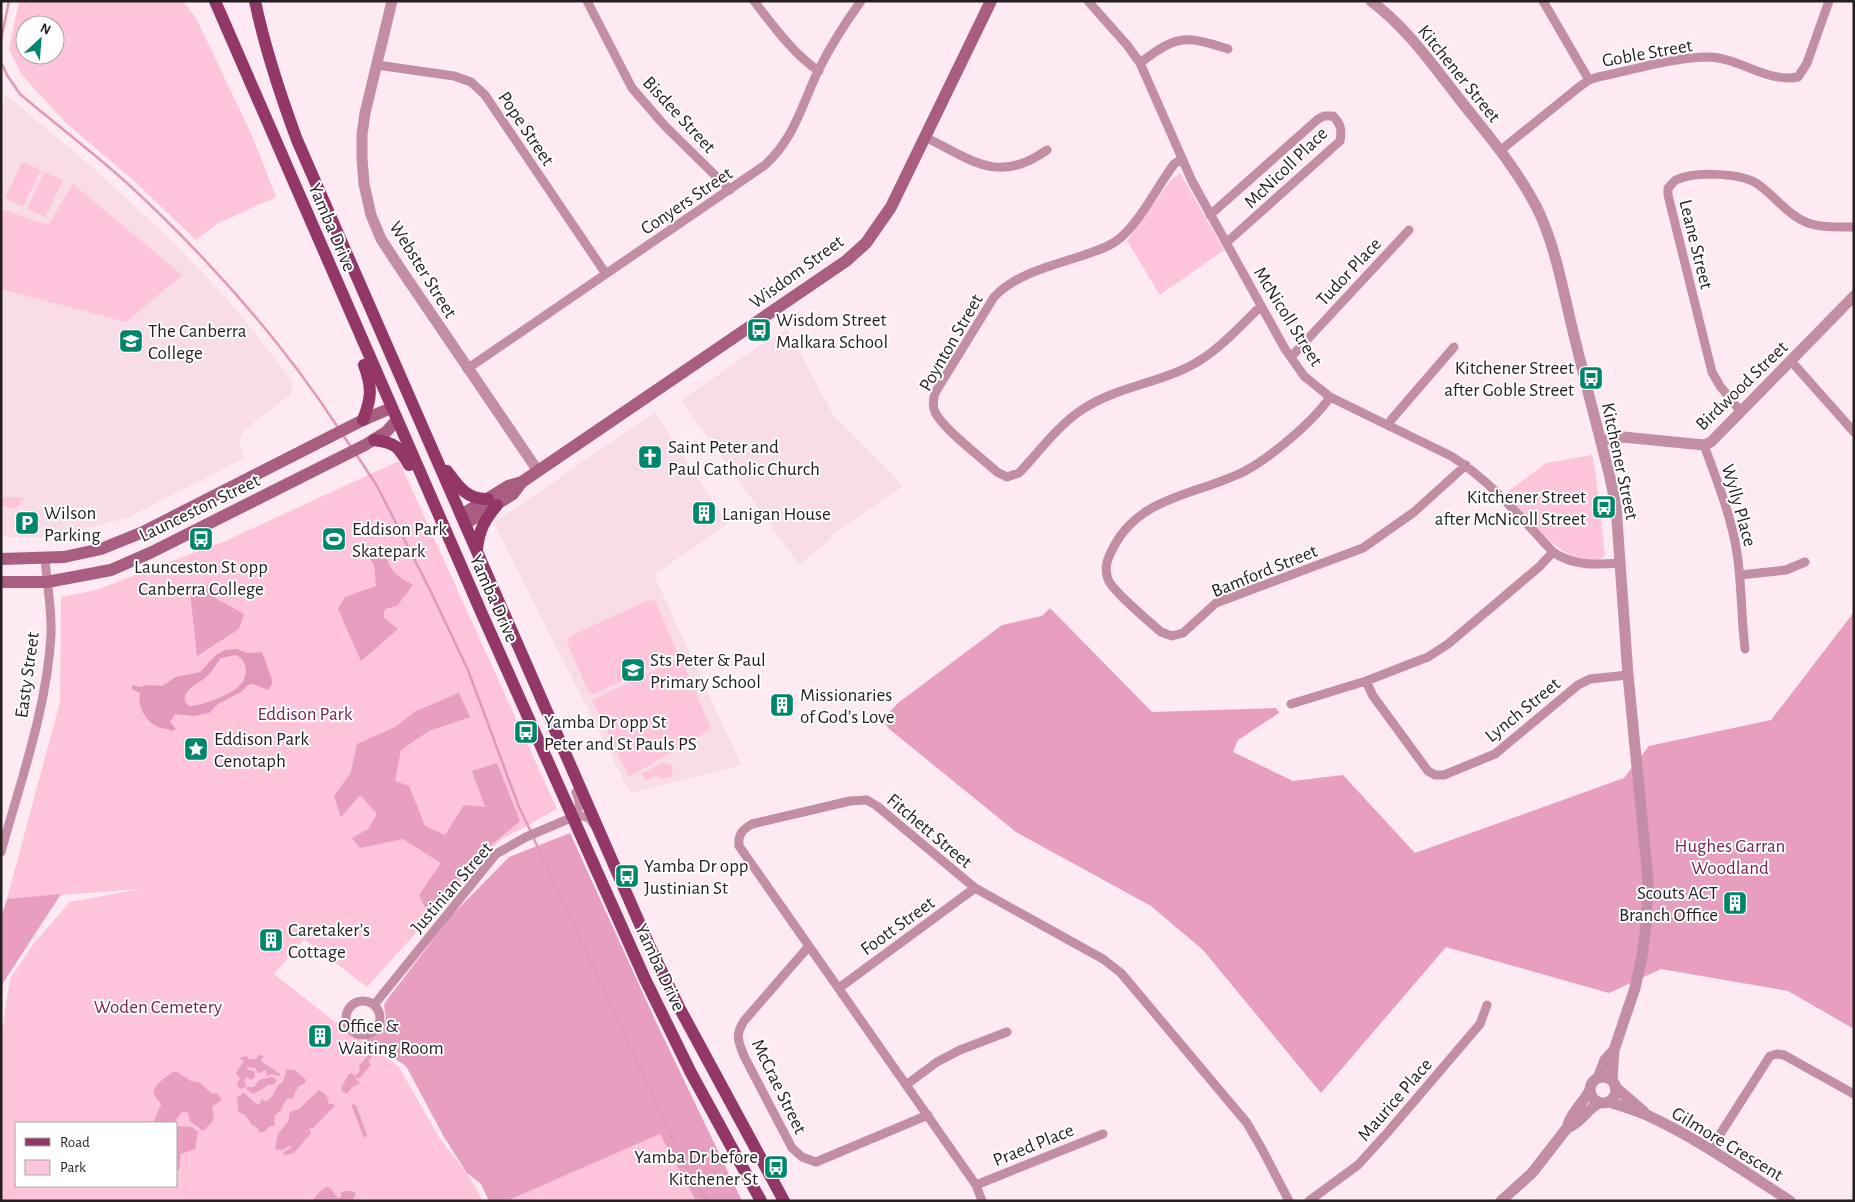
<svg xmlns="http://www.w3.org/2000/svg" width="1855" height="1202" font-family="'Alegreya Sans',sans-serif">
<rect width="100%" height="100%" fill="#fdeaf2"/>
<path fill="#f8dce8" d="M 5,94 L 92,167 L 168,237 L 228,300 L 293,382 L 290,395 L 243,431 L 239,441 L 244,458 L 127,518 L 52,537 L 1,537 L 1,113 Z
M 787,328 L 833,415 L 903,486 L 831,535 L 832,538 L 799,565 L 681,400 Z
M 655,412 L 728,524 L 654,575 L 741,765 L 630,793 L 494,523 Z"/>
<path fill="#fdc4dc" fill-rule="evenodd" d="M 19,1 L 183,1 L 197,20 L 252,136 L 276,197 L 218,223 L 196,240 L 134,181 L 66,123 L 21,74 L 9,49 ZM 25,25 L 55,25 L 55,55 L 25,55 Z
M 22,162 L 41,170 L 23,207 L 5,198 Z
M 44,172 L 63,180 L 45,217 L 27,209 Z
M 1180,173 L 1224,250 L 1160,295 L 1127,241 L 1171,180 Z
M 73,184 L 182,275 L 126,322 L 1,289 L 1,209 L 48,225 Z
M 1592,455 L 1595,469 L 1605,556 C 1571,577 1525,515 1505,494 L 1546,463 Z
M 399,461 L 557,809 L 499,841 L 367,987 L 304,939 L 274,974 L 335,1022 L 399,1067 L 440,1139 L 467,1173 L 483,1201 L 1,1201 L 1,1037 L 10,979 L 34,943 L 70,902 L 141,889 L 7,899 L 60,702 L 61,597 L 96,590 L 225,541 ZM 16,1123 L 176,1123 L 176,1186 L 16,1186 Z
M 8,497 L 25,498 L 16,508 L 1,506 L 1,498 Z
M 649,600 L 655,601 L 656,603 L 677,651 L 677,654 L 594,694 L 588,691 L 567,642 L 570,636 Z
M 681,658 L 711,729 L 629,777 L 592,700 Z
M 661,763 L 670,764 L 673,768 L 671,777 L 663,779 L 656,776 L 645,780 L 642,774 Z
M 660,1134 L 696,1201 L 507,1201 Z"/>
<path fill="#e89ebf" d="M 366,553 L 386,553 C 388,571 399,577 413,585 L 397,606 L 385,609 L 383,617 L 398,629 L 361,661 L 338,609 L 345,597 L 376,586 L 374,565 Z
M 208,583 L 215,598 L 244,614 L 239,629 L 197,656 L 190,592 L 206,594 Z
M 1050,608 L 1152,712 L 1276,708 L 1279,713 L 1238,740 L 1233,752 L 1293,781 L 1343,775 L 1415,853 L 1624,778 L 1649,746 L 1771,720 L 1854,612 L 1854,1029 L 1788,991 L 1661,969 L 1609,993 L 1446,947 L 1321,1093 L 1203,950 L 1151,906 L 1016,832 L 888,728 L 883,719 L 898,703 L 1002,625 L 1042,616 Z
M 459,693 L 470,717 L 429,731 L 401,750 L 395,781 L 409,786 L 425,826 L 445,835 L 464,805 L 485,807 L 472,771 L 497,763 L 520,821 L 490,846 L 428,914 L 419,895 L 441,863 L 403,839 L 360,848 L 352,838 L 368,829 L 377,814 L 360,795 L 341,817 L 334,796 L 351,772 L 357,744 L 395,727 L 416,711 Z
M 570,833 L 656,1022 L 742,1201 L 696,1201 L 660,1134 L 507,1201 L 489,1201 L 481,1184 L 467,1173 L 444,1137 L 406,1066 L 366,1040 L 380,1029 L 386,1019 L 384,1005 L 386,1001 L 452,915 L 509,857 Z
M 61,894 L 3,983 L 1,1000 L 1,917 L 7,899 Z
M 373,1050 L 376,1052 L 368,1061 L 371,1065 L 369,1067 L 360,1078 L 355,1078 L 360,1083 L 352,1087 L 347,1094 L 343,1092 L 341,1088 L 349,1074 L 352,1073 L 355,1076 L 360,1071 L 359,1066 Z
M 259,1055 L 264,1056 L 261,1061 L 280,1074 L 279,1076 L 271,1074 L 266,1076 L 267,1073 L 265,1070 L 259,1073 L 256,1071 L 256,1068 L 247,1067 L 248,1070 L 254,1071 L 255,1076 L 252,1080 L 246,1077 L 244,1081 L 246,1085 L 245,1088 L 239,1089 L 237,1084 L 240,1079 L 236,1073 L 244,1061 L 239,1058 L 247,1056 L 248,1059 L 257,1059 L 257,1056 Z
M 287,1069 L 295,1070 L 306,1080 L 305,1083 L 298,1087 L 293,1098 L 287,1099 L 283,1105 L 281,1111 L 278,1112 L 274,1117 L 275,1126 L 270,1126 L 264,1132 L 259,1132 L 258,1128 L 252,1125 L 245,1115 L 238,1112 L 237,1098 L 243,1093 C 250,1096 252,1102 259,1105 L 262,1099 L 265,1101 C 274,1098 274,1092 278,1085 L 283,1082 Z
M 173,1072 L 177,1072 L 191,1081 L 199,1082 L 211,1093 L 218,1094 L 222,1100 L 213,1106 L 212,1109 L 214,1115 L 212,1122 L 203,1131 L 190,1121 L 188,1113 L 183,1111 L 175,1121 L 175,1123 L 153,1123 L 161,1105 C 160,1101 155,1098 154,1094 C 151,1086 168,1076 173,1072 Z
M 272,1077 L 277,1080 L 275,1084 L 267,1085 L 264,1088 L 253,1094 L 247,1090 L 247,1087 L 254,1087 L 259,1080 Z
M 319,1090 L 326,1095 L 329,1101 L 328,1104 L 333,1104 L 335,1106 C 326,1114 320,1121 312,1129 L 309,1128 L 311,1133 L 294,1153 L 284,1155 L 283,1153 L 292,1147 L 290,1146 L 282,1150 L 275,1149 L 278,1134 L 289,1120 L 289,1114 L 292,1111 L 299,1109 Z
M 351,1104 L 356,1105 L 367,1134 L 366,1138 L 363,1136 Z
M 176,1126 L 192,1127 L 198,1132 L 195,1149 L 181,1154 L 179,1170 L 176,1170 Z
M 326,1187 L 330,1188 L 338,1198 L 341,1197 L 341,1193 C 346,1190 351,1190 356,1193 L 353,1201 L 312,1201 L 319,1192 Z"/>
<path fill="#e298ba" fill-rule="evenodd" d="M 236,649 L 248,653 L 262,652 L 272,680 L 272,684 L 268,690 L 253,684 L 248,685 L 241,692 L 218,704 L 209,713 L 194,716 L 175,714 L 170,722 L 176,729 L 172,731 C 168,729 166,729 161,728 C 147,723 137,708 140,693 L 132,689 L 132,685 L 141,687 L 147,685 L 162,686 L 176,677 L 200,672 L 216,655 L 225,650 ZM 236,655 C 250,662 248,679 237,688 C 229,695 199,707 189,706 C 175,693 199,684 206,677 C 213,671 216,664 221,658 Z"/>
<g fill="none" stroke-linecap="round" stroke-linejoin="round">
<path stroke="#e298ba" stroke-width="2.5" d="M 1,40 L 9,1
M 1,62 L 7,75 L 20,94 C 55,124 93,152 127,183 C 207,257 279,337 339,429
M 343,435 L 351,447
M 356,454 L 377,486 L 431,592 L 468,670 L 519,807 L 531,832
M 533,837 L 685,1165 L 707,1201"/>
<path stroke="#c38ea5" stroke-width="9" d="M 587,1 L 632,88 L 664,125 L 730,190
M 754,1 C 771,23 795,56 819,71
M 1088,1 L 1127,45 L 1140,63 L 1192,181 L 1285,349 L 1304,376 L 1330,397 L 1451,456 C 1491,481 1521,518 1553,552 C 1573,566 1595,565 1619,563
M 1543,1 L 1589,80
M 1140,63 C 1177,35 1184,35 1228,49
M 377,65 L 454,76 L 471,82 L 485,95 L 606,274
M 925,137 C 972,160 998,185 1047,150
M 1501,150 L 1579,87 L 1589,80 L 1598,77 C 1632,70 1675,57 1709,57 C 1740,58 1767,83 1798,77 L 1807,63 L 1829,1
M 1182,159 L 1174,164 C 1157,187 1140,222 1119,239 C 1109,247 1096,251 1084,255 C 1052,266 1017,273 994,297 L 935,393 C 933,400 932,406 935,412 C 943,429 982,458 997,472 L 1007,477 L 1019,473 C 1039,452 1058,425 1083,409 C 1119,385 1166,383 1202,359 C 1224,345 1242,324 1261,306
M 1210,215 L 1318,119 L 1324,116 L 1333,116 C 1341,124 1342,130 1340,141 L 1226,243
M 1291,357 L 1409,230
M 1791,361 L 1854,432
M 467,369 L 765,165 C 795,137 801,107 818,71 C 830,47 845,23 861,1
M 1330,397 C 1313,422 1271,457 1245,471 C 1196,496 1139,495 1112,550 C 1107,560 1104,568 1108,579 C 1111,590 1151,623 1161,632 L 1172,636 L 1183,633 L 1216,603 L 1363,548 L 1414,512 L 1466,465
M 1741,412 L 1720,386 L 1712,372 L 1668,195 L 1668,188 C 1671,185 1673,182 1676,180 C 1694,171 1739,173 1756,183 C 1775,195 1788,217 1811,224 C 1825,228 1840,227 1854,227
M 1389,426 L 1391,420 L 1454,347
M 1704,445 C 1717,481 1731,515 1737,553 C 1742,585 1741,617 1745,649
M 1740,575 L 1786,570 L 1805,562
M 1366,681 L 1373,696 L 1428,771 L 1435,775 L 1444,775 L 1495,754 L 1578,685 L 1590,679 L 1628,675
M 1291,704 L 1366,681 L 1428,657 L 1448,644 L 1539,567 L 1553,552
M 573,817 C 580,808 581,802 576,792
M 1,852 C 20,783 47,708 51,635 C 52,610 47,584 45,559
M 809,946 L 744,1021 C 735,1035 738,1041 744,1056 L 792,1148 L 802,1157 L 816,1162 L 928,1115
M 839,988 L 975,888
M346 1018a17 17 0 1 1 34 0a17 17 0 1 1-34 0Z
M 374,1005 L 496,854 L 526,837 L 573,817 L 582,816 L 589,818 L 594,825
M 906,1085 L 937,1062 L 960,1050 L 1007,1032
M 1710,1150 L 1770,1056 L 1777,1054 L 1784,1055 L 1854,1094
M 976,1185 L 1103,1134
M 982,1201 L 976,1185 L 739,846 C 738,834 742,830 752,824 L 850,801 L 867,800 L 877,806 L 975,888 L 1103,959 L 1121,973 L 1247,1123 L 1263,1151 L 1289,1201
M 1309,1201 L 1358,1165 L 1387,1133 L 1480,1024 L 1487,1005"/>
<path stroke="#c38ea5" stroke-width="11" d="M 392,1 L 365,113 L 362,135 L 362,158 L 364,184 L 371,215 L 381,239 L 402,271 L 538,471
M 1371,1 C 1406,27 1431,63 1457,96 C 1486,133 1517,168 1538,210 C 1555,246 1562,285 1571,323 C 1583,373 1596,423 1609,473 L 1616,506 L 1628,675 L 1648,880 L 1646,925 L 1642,956 L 1635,988 L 1614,1050 L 1612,1080
M 1601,441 L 1623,437 L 1704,445 L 1711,442 L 1854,296
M1590 1090a13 13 0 1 1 26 0a13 13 0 1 1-26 0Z
M 1598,1078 L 1605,1060 L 1614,1050
M 1615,1087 L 1644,1112
M 1609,1102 C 1622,1106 1636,1110 1649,1116 C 1698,1139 1744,1171 1790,1201
M 1567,1128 C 1581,1123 1586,1110 1599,1103
M 1501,1201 L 1532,1173 L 1567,1128 C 1570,1114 1583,1103 1590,1090"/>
<path stroke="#a85d81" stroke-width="12" d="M 461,515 L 508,486 L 522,482
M 465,524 L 513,494 L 522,482 L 538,471 L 846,261 L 866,243 L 891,207 L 991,1
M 1,559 L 64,557 L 101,549 L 143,532 L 363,420 L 391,408
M 1,582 L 47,582 L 111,570 L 152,552 L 365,445 L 386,432 L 397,420"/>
<path stroke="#933767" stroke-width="12" d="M 215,1 L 482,614 L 645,979 L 691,1073 L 761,1201
M 255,1 C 265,49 280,94 297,140 L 649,945 L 680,1009 L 784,1201
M 363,420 C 372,397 372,387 364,365
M 374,440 C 396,443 398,446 409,465
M 447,471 C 458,486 467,500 488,499
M 477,549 C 479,530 485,519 497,505"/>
</g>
<defs>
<symbol id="bus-square" viewBox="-11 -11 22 22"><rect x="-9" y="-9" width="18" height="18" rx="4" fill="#00866a" stroke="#fff"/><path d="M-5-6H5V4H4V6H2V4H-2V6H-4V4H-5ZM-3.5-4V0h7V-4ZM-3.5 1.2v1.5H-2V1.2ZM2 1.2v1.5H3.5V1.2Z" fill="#fff"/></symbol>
<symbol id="school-square" viewBox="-11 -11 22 22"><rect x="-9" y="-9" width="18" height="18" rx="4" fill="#00866a" stroke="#fff"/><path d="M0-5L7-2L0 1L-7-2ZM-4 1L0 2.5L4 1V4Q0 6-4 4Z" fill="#fff"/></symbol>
<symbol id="church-square" viewBox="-11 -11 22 22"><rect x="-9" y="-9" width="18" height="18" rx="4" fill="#00866a" stroke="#fff"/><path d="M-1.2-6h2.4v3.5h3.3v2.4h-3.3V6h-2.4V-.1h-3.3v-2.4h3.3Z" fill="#fff"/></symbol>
<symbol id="building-square" viewBox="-11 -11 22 22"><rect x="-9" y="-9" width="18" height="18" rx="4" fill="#00866a" stroke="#fff"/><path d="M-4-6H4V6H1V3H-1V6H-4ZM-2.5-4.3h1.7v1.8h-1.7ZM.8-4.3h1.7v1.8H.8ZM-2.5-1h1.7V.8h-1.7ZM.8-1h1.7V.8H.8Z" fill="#fff"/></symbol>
<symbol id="parking-square" viewBox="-11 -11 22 22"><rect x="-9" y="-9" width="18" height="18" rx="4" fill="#00866a" stroke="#fff"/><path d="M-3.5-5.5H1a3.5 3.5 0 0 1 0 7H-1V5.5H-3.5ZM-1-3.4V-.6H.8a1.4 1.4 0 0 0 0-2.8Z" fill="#fff"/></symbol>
<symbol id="stadium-square" viewBox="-11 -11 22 22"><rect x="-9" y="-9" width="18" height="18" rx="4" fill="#00866a" stroke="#fff"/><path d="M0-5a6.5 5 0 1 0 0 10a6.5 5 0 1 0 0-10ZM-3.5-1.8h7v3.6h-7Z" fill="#fff"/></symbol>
<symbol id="sight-square" viewBox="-11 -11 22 22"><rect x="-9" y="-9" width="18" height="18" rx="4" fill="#00866a" stroke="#fff"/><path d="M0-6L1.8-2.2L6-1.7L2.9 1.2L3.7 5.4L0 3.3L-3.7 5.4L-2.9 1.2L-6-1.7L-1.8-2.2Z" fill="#fff"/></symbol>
</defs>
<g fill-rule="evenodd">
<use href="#bus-square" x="745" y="316" width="28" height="28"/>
<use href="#school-square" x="117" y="327" width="28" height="28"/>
<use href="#bus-square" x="1577" y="364" width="28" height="28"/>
<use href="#church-square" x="636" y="443" width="28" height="28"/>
<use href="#bus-square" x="1590" y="493" width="28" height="28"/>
<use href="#building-square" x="690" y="499" width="28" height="28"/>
<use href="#parking-square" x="13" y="509" width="28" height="28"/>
<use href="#bus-square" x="187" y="525" width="28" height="28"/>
<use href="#stadium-square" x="320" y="525" width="28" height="28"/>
<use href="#school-square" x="619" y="656" width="28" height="28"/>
<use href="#building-square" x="768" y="691" width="28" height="28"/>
<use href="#bus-square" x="512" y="718" width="28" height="28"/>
<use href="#sight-square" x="182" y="735" width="28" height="28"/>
<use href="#bus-square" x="613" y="862" width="28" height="28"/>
<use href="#building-square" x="1721" y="889" width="28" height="28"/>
<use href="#building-square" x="257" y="926" width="28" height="28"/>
<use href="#building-square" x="306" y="1022" width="28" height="28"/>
<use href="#bus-square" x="762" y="1153" width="28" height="28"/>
</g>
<g text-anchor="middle" stroke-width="4" stroke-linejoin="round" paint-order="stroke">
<g font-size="19" fill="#251e21" stroke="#fff">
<text transform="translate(1647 52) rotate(-10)" y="7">Goble Street</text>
<text transform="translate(1460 73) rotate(51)" y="7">Kitchener Street</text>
<text transform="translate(680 114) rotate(47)" y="7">Bisdee Street</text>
<text transform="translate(527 128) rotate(56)" y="7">Pope Street</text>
<text transform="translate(1285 167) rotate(-44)" y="7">McNicoll Place</text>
<text transform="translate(686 200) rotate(-34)" y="7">Conyers Street</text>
<text transform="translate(333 227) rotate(67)" y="7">Yamba Drive</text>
<text transform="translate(1697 244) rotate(76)" y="7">Leane Street</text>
<text transform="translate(424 269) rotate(58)" y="7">Webster Street</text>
<text transform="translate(796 271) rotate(-36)" y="7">Wisdom Street</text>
<text transform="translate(1348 271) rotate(-47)" y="7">Tudor Place</text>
<text transform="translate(1289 316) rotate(58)" y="7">McNicoll Street</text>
<text transform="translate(950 342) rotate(-60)" y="7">Poynton Street</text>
<text transform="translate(1741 385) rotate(-44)" y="7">Birdwood Street</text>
<text transform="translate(1621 461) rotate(78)" y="7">Kitchener Street</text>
<text transform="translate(1740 505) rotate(74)" y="7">Wylly Place</text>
<text transform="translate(199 507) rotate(-26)" y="7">Launceston Street</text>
<text transform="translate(1264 570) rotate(-22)" y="7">Bamford Street</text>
<text transform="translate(495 598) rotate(66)" y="7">Yamba Drive</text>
<text transform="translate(26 675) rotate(-82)" y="7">Easty Street</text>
<text transform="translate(1522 709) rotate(-39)" y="7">Lynch Street</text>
<text transform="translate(930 830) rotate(40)" y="7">Fitchett Street</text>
<text transform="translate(451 887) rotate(-49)" y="7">Justinian Street</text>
<text transform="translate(897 925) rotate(-36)" y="7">Foott Street</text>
<text transform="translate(661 967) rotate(65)" y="7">Yamba Drive</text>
<text transform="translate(780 1086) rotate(64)" y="7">McCrae Street</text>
<text transform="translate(1394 1099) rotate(-49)" y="7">Maurice Place</text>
<text transform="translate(1728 1143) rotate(31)" y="7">Gilmore Crescent</text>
<text transform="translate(1033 1144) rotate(-22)" y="7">Praed Place</text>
</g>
<g font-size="19" fill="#251e21" stroke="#fff" text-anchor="start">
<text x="776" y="326">Wisdom Street<tspan x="776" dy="22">Malkara School</tspan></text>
<text x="148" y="337">The Canberra<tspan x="148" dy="22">College</tspan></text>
<text x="1574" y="374" text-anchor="end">Kitchener Street<tspan x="1574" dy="22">after Goble Street</tspan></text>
<text x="668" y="453">Saint Peter and<tspan x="668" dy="22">Paul Catholic Church</tspan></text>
<text x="1586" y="503" text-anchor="end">Kitchener Street<tspan x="1586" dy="22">after McNicoll Street</tspan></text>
<text x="44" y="519">Wilson<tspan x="44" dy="22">Parking</tspan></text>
<text x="722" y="520">Lanigan House</text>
<text x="352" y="535">Eddison Park<tspan x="352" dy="22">Skatepark</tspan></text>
<text x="201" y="573" text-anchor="middle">Launceston St opp<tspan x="201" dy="22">Canberra College</tspan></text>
<text x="650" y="666">Sts Peter &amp; Paul<tspan x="650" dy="22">Primary School</tspan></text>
<text x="800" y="701">Missionaries<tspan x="800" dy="22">of God’s Love</tspan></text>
<text x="544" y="728">Yamba Dr opp St<tspan x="544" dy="22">Peter and St Pauls PS</tspan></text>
<text x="214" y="745">Eddison Park<tspan x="214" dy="22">Cenotaph</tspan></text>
<text x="644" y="872">Yamba Dr opp<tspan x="644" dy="22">Justinian St</tspan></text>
<text x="1718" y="899" text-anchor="end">Scouts ACT<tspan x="1718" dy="22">Branch Office</tspan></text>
<text x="288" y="936">Caretaker’s<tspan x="288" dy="22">Cottage</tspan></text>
<text x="338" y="1032">Office &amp;<tspan x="338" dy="22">Waiting Room</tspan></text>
<text x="758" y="1163" text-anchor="end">Yamba Dr before<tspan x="758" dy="22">Kitchener St</tspan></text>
</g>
<g font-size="19" fill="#792452" stroke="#fff">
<text x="305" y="720">Eddison Park</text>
<text x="1730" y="852">Hughes Garran<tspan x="1730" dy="22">Woodland</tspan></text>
<text x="158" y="1013">Woden Cemetery</text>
</g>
</g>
<rect width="1855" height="1202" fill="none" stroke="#251e21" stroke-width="5"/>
<rect x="15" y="1122" width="162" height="65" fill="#ffffff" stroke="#a8a5a6"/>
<rect x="25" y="1138" width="25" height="8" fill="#933767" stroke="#a8a5a6"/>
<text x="60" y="1147" font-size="15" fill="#251e21">Road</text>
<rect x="25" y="1160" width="25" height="15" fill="#fdc4dc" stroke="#a8a5a6"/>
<text x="60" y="1172" font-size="15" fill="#251e21">Park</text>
<g transform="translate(40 40) rotate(26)"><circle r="24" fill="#ffffff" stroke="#a8a5a6"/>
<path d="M0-4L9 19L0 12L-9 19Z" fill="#00866a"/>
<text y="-8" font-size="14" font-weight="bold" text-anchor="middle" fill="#251e21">N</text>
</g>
</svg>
